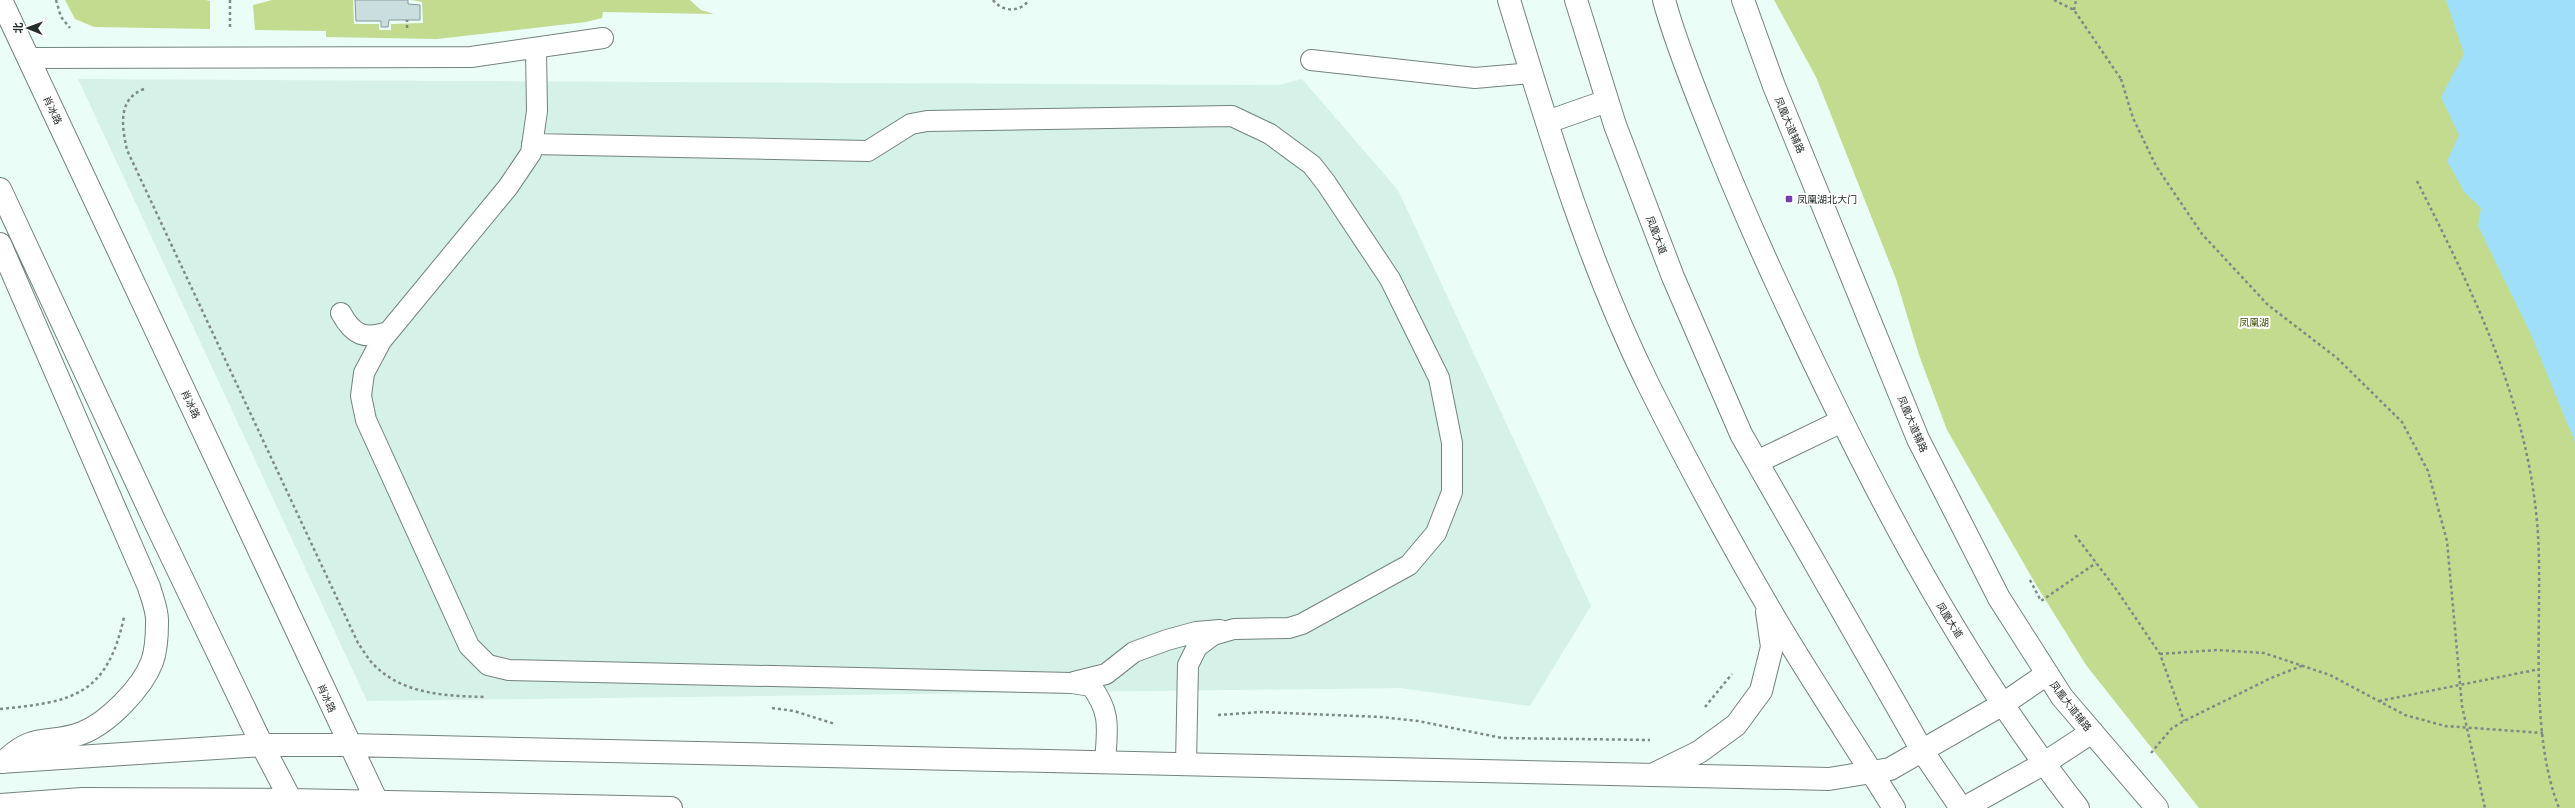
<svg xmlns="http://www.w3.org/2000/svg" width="2575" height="808" font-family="'Titillium Web','Noto Sans SC',sans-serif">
<rect width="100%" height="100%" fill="#ebfdf7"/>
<path fill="#d6f1e8" d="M 78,79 L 1279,85 L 1302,79 L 1398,190 L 1591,606 L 1530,706 L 1400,688 L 367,701 Z"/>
<path fill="#c3db8e" d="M 65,0 L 206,0 L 210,1 L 210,29 L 94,27 L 75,19 Z
M 272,0 L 353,0 L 354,24 L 379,24 L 379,30 L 391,30 L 391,24 L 423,23 L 422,2 L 411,0 L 690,0 L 701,10 L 714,14 L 603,12 L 602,18 L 586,22 L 437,39 L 326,37 L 326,31 L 255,30 L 253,5 Z
M 1774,0 L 2575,0 L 2575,808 L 2199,808 L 2086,665 L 2035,583 L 1947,430 L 1919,355 L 1896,279 L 1816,77 Z"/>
<path fill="#9fdff9" d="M 2446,0 L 2575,0 L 2575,442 L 2529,330 L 2478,226 L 2481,208 L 2465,193 L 2447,161 L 2459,135 L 2441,97 L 2464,54 Z"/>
<path fill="#cbdedf" stroke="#869999" d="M 355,0 L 408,0 L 408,4 L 420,5 L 420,20 L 389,20 L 388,27 L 381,27 L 381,21 L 356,21 Z"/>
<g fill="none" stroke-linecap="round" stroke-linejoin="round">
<defs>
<path id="service" d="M 536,49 L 537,111 L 531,153 L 508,187 L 381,341 L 364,373 L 361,396 L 366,420 L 469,646 L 488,665 L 509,670 L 1072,683 L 1091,686 C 1112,713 1107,731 1105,762
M 29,58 L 471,57 L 603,38
M 1311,60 L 1475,78 L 1531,73
M 532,144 L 868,151 L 911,124 L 927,121 L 1232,116 L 1270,134 L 1312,165 L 1326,183 L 1390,279 L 1439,378 L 1452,443 L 1452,492 L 1436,533 L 1409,565 L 1302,624 L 1289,628 L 1234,629 L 1213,635 L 1197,647 L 1188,665 L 1186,764
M 341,313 C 353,335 364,340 388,332
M 1074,682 L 1106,674 L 1134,652 L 1167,640 L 1196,632 L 1220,630"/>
<path id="minor" d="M 1509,0 C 1549,131 1588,263 1649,386 C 1689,466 1731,544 1776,620 C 1814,684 1855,745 1894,808
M 1743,0 L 1774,86 L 1918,439 L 1999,598 L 2062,697 L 2157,808
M 1547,122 L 1607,101
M 1652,775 L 1699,752 L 1736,725 L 1761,691 L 1772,647 L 1767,612"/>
<path id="tertiary" d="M 1,0 L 380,808
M 0,189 L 155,522 L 262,745 L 295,808
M 0,244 L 149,587 C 152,598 158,611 157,623 C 157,634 156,651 152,662 C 142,688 108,723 82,733 C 49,746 35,731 4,762
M 0,762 L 262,745 L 348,745 L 1829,779 L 1890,769 L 2003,704 L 2047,674
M 0,805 L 82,799 L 291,800 L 671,808
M 1964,808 L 2043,764 L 2092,732"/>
<path id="secondary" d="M 1576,0 L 1615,125 L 1673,277 L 1741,434 L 1923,752 L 1961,808
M 1664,0 C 1674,37 1688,72 1702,108 C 1727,172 1754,235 1783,297 C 1866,476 1956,653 2078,808
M 1757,462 L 1842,421"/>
</defs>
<use href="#service" stroke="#73837e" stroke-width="22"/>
<use href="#minor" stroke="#73837e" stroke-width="24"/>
<use href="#tertiary" stroke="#73837e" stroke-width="24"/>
<use href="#secondary" stroke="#73837e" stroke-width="24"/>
<path stroke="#7e8a86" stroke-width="2.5" stroke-dasharray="3 3" stroke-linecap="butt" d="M 56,0 L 61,17 L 70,28
M 993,0 C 1002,12 1020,13 1029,0
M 2054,0 L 2074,10 L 2121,79
M 2074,10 L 2076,0
M 230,27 L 230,0
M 407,28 L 407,20
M 144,89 C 117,99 122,127 127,150 L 358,643 C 363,650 368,659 374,665 C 404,695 447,696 486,697
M 2417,181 C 2474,294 2530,406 2538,535 C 2543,618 2528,730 2559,808
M 2075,535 L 2116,589 L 2160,654 L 2184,721
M 2030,580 L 2041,601 L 2096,563
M 2160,654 L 2217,650 L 2264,653 L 2330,675 L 2405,715 L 2445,726 L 2543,733
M 2379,701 L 2540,669
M 1705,707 L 1732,674
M 772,708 L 794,711 L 835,724
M 0,709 C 72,702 107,696 124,617
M 1218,715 L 1262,712 L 1381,717 L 1418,721 L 1502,738 L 1650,740
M 2151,753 L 2172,728 L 2184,721 L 2271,678 L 2304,665"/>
<use href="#service" stroke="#fff" stroke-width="20"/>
<use href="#minor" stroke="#fff" stroke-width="22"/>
<use href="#tertiary" stroke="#fff" stroke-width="22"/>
<use href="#secondary" stroke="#fff" stroke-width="22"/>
<path stroke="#7e8a86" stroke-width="2.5" stroke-dasharray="3 3" stroke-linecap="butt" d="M 2121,79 L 2133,118 L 2156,166 L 2202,234 L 2268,305 L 2337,358 L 2402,422 L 2428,471 L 2447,541 L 2462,706 L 2485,808"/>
</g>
<rect fill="#763db3" stroke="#fff" stroke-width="1.5" x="1785" y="195" width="8" height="8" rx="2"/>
<g text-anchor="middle" stroke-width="4" stroke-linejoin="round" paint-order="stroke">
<g font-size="10" fill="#242b29" stroke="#fff">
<text transform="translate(53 110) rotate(65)" y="4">肖冰路</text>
<text transform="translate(1790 125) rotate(67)" y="4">凤凰大道辅路</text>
<text transform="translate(1657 235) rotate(69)" y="4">凤凰大道</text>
<text transform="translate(191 404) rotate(65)" y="4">肖冰路</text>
<text transform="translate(1913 424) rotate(67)" y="4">凤凰大道辅路</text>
<text transform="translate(1950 620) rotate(58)" y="4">凤凰大道</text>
<text transform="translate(327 698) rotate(66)" y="4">肖冰路</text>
<text transform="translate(2071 706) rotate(52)" y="4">凤凰大道辅路</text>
</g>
<g font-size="10" fill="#242b29" stroke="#fff" text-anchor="start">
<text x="1797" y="203">凤凰湖北大门</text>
</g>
<g font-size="10" fill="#43530f" stroke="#fff">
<text x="2254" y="326">凤凰湖</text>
</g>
</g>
<g transform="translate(28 28) rotate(271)" stroke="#ffffff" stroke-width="3" paint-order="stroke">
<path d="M0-3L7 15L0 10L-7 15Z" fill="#242b29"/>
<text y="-6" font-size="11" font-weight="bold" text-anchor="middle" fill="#242b29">北</text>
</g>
</svg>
